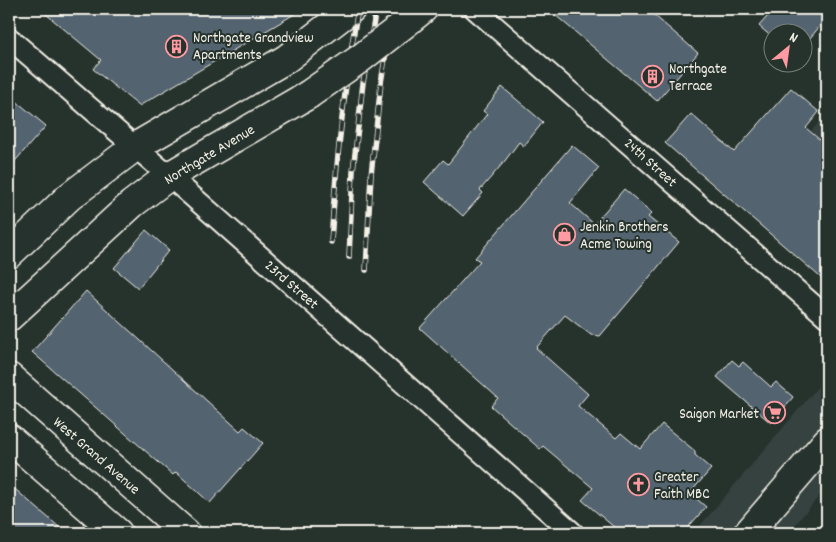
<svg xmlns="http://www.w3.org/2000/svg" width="836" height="542" font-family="Dekko,sans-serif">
<rect width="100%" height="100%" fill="#26332d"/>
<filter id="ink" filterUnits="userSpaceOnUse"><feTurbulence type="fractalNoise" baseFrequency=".02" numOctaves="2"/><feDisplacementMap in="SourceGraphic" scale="10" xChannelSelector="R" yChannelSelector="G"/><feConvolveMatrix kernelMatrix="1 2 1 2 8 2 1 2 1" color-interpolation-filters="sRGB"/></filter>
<g filter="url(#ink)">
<path fill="#344241" d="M 827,114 L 827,146 L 811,131 Z
M 827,376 L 827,487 L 788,533 L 694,533 Z"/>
<path fill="#536470" stroke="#f4f1e8" d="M 40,9 L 303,9 L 139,106 L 93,69 L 101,60 Z
M 548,9 L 647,9 L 698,53 L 657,101 Z
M 774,9 L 827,9 L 827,18 L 804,45 L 804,32 L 774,32 L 774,39 L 759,26 Z
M 502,87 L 543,122 L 524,146 L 519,142 L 504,162 L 480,190 L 483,193 L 463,216 L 424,182 L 443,160 L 448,164 L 487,114 L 483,111 Z
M 791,88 L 819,112 L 806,128 L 827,146 L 827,283 L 665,143 L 691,114 L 734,152 Z
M 9,95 L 46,126 L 9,168 Z
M 572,145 L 599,168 L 570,203 L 594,224 L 624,189 L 652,213 L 648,217 L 679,242 L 600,336 L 591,335 L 565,315 L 536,348 L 588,394 L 578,406 L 616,438 L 621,433 L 640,449 L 662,424 L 695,451 L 695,455 L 711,469 L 690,493 L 706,507 L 683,533 L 621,533 L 582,500 L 593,488 L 543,446 L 540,449 L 491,406 L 498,398 L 420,328 L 480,261 L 475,258 Z
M 146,230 L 169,250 L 138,288 L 114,268 Z
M 86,291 L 240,431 L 244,427 L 263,443 L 210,503 L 176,472 L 173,475 L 32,352 Z
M 732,360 L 739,366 L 743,362 L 771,387 L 776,382 L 793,397 L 771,423 L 717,377 Z
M 9,484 L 66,533 L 9,533 Z"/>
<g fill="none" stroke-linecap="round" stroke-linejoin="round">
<defs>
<path id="street" d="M 475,9 L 827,317
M 9,38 L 192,196 L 573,533"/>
<path id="secondary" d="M 407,22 L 423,9
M 9,254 L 69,197 L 135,147 L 286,59 L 351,9
M 9,317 L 132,204 L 169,176 L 308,95
M 748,533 L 827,441"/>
<path id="primary" d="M 9,377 L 186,533
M 9,438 L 118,533"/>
</defs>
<use href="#street" stroke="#f4f1e8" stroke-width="24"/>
<use href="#secondary" stroke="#f4f1e8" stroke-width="31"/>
<use href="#primary" stroke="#f4f1e8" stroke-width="31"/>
<use href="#street" stroke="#26332d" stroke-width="20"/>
<use href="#secondary" stroke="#26332d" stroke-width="28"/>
<use href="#primary" stroke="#26332d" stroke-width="28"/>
<defs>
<path id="rail" d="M 331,242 C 336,164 344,86 358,9
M 349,257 L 353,171 L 363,83 L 376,9
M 366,270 L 371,175 L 381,83 L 393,9"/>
</defs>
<use href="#rail" stroke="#f4f1e8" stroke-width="5.5"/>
<use href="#rail" stroke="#26332d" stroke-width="4" stroke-dasharray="11" stroke-linecap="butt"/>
<defs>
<path id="secondary-bridge" d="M 308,95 L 361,58 L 407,22"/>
</defs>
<use href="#secondary-bridge" stroke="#f4f1e8" stroke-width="31" stroke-linecap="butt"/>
<use href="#secondary-bridge" stroke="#26332d" stroke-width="28"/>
</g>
</g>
<defs>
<symbol id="building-ring" viewBox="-11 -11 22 22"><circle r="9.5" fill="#26332d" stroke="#ff9aa2" stroke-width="1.5"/><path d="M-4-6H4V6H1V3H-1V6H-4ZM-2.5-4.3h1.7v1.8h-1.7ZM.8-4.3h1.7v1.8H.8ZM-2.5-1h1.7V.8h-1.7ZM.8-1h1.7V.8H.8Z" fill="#ff9aa2"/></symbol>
<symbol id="shop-ring" viewBox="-11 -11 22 22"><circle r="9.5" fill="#26332d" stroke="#ff9aa2" stroke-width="1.5"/><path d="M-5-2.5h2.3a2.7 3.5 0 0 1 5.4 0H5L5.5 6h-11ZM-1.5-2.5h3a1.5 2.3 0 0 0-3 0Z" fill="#ff9aa2"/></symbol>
<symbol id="supermarket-ring" viewBox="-11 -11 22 22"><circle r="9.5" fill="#26332d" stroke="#ff9aa2" stroke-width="1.5"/><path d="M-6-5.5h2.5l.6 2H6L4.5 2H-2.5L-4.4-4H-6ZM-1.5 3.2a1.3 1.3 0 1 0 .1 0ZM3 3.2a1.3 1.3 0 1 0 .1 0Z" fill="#ff9aa2"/></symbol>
<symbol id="church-ring" viewBox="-11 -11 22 22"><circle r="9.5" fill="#26332d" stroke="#ff9aa2" stroke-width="1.5"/><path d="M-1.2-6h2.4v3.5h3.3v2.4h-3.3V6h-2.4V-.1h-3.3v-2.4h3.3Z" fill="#ff9aa2"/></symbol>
</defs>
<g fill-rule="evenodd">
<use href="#building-ring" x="164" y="34" width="25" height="25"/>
<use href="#building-ring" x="640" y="64" width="25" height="25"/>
<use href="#shop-ring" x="552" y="222" width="25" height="25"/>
<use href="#supermarket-ring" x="762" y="400" width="25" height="25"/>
<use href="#church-ring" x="626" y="472" width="25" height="25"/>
</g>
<g text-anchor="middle" stroke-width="4" stroke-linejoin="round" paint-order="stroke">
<g font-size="15" fill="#f4f1e8" stroke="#26332d" text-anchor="start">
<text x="193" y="42">Northgate Grandview<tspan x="193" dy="17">Apartments</tspan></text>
<text x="669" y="73">Northgate<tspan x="669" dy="17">Terrace</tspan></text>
<text x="580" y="231">Jenkin Brothers<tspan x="580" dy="17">Acme Towing</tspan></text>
<text x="759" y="418" text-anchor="end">Saigon Market</text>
<text x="654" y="481">Greater<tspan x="654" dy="17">Faith MBC</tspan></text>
</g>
<g font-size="15" fill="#f4f1e8" stroke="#26332d">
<text transform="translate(209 154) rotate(-31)" y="5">Northgate Avenue</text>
<text transform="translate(651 162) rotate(42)" y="5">24th Street</text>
<text transform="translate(292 284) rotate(41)" y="5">23rd Street</text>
<text transform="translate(97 455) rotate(41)" y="5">West Grand Avenue</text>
</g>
</g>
<rect width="836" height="542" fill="none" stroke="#26332d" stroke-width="30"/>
<rect x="15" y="15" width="806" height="512" fill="none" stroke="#f4f1e8" stroke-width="2" filter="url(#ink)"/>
<g transform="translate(788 48) rotate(29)"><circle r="24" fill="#26332d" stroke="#787f78"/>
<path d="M0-4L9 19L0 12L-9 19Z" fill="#ff9aa2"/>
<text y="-8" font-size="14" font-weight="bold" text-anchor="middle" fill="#f4f1e8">N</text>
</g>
</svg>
